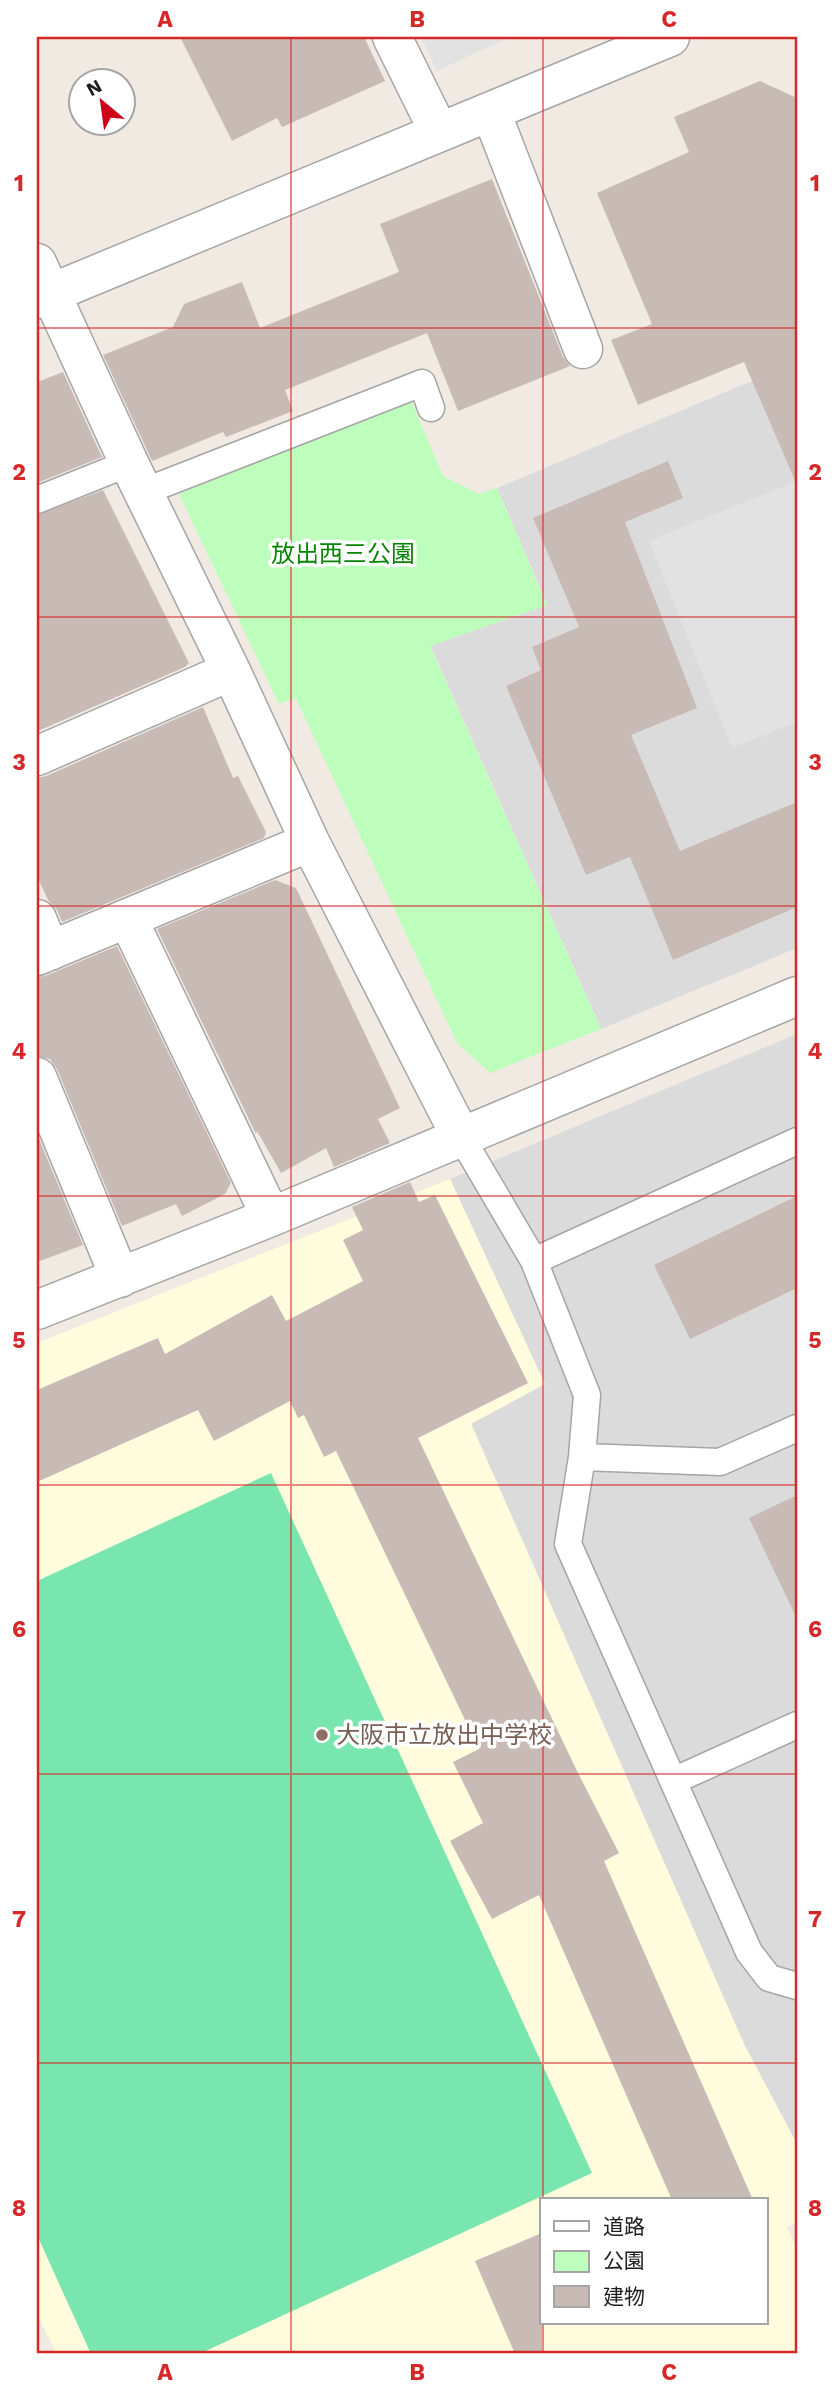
<svg xmlns="http://www.w3.org/2000/svg" width="834" height="2391" font-family="'Work Sans','Noto Sans JP',sans-serif">
<rect width="100%" height="100%" fill="#f0eae3"/>
<path fill="#dcdbdb" d="M 797,362 L 797,948 L 601,1029 L 430,645 L 547,604 L 497,488 Z
M 797,1034 L 797,2144 L 745,2046 L 471,1423 L 544,1383 L 450,1179 Z"/>
<path fill="#fffbdd" fill-rule="evenodd" d="M 450,1179 L 545,1384 L 471,1424 L 745,2046 L 797,2144 L 797,2222 L 787,2227 L 797,2249 L 797,2354 L 57,2354 L 37,2315 L 37,1343 ZM 542,2200 L 766,2200 L 766,2323 L 542,2323 Z"/>
<path fill="#befebc" d="M 410,398 L 443,476 L 479,494 L 497,488 L 547,605 L 430,646 L 601,1029 L 490,1073 L 457,1043 L 297,701 L 295,698 L 279,704 L 179,494 Z"/>
<path fill="#7ae6af" d="M 271,1473 L 592,2173 L 199,2354 L 91,2354 L 37,2235 L 37,1581 Z"/>
<path fill="#e2e2e2" d="M 421,37 L 510,37 L 437,71 Z
M 797,481 L 797,722 L 732,748 L 649,541 Z"/>
<path fill="#c8bbb6" d="M 180,37 L 364,37 L 385,81 L 282,127 L 277,118 L 232,141 Z
M 760,81 L 797,98 L 797,485 L 744,362 L 638,405 L 611,340 L 652,324 L 597,193 L 689,152 L 674,117 Z
M 492,179 L 563,357 L 570,366 L 458,411 L 427,333 L 285,390 L 293,411 L 226,437 L 223,432 L 152,461 L 103,355 L 173,327 L 184,304 L 242,282 L 260,328 L 399,272 L 380,224 Z
M 63,372 L 102,457 L 37,483 L 37,382 Z
M 668,461 L 683,498 L 625,522 L 697,708 L 631,735 L 680,851 L 797,802 L 797,907 L 673,960 L 630,857 L 586,875 L 506,686 L 541,670 L 532,647 L 579,627 L 533,518 Z
M 103,490 L 189,663 L 185,667 L 38,731 L 37,728 L 37,515 Z
M 203,707 L 233,778 L 238,776 L 266,832 L 264,838 L 62,922 L 57,910 L 48,900 L 37,876 L 37,778 L 46,776 Z
M 275,880 L 296,888 L 400,1108 L 378,1119 L 390,1143 L 334,1167 L 326,1148 L 281,1173 L 257,1131 L 256,1134 L 157,929 Z
M 117,946 L 231,1183 L 225,1194 L 182,1216 L 176,1204 L 122,1226 L 57,1069 L 50,1059 L 37,1056 L 37,977 L 45,976 Z
M 37,1134 L 83,1245 L 37,1262 Z
M 410,1182 L 419,1202 L 435,1195 L 528,1383 L 418,1438 L 577,1771 L 619,1853 L 604,1861 L 753,2200 L 672,2200 L 539,1895 L 492,1919 L 450,1841 L 483,1823 L 453,1762 L 479,1749 L 336,1451 L 324,1457 L 304,1415 L 298,1418 L 290,1401 L 214,1441 L 198,1410 L 37,1482 L 37,1390 L 158,1338 L 165,1354 L 272,1295 L 286,1321 L 363,1281 L 343,1240 L 363,1230 L 352,1207 Z
M 797,1196 L 797,1288 L 690,1339 L 654,1265 Z
M 797,1495 L 797,1619 L 749,1518 Z
M 542,2233 L 542,2354 L 515,2354 L 475,2261 Z"/>
<g fill="none" stroke-linecap="round" stroke-linejoin="round">
<defs>
<path id="service" d="M 143,492 L 422,383 L 431,408
M 37,500 L 129,463
M 461,1137 L 534,1261 L 587,1395 L 582,1457 L 568,1544 L 749,1952 L 769,1978 L 797,1986
M 534,1261 L 797,1141
M 582,1457 L 720,1462 L 797,1428
M 673,1781 L 797,1725"/>
<path id="minor" d="M 392,37 L 439,132
M 491,112 L 583,349
M 37,263 L 129,463 L 231,671 L 310,842 L 461,1137
M 37,756 L 231,671
M 37,919 L 50,951
M 128,919 L 271,1217
M 37,956 L 310,842
M 37,1077 L 120,1278
M 37,1310 L 271,1217 L 797,996"/>
<path id="tertiary" d="M 37,299 L 670,37"/>
</defs>
<use href="#service" stroke="#a5a5a5" stroke-width="29"/>
<use href="#minor" stroke="#a5a5a5" stroke-width="41"/>
<use href="#tertiary" stroke="#a5a5a5" stroke-width="41"/>
<use href="#service" stroke="#fff" stroke-width="26"/>
<use href="#minor" stroke="#fff" stroke-width="38"/>
<use href="#tertiary" stroke="#fff" stroke-width="38"/>
</g>
<path fill="none" stroke="#d62828" stroke-width="2" stroke-opacity="0.55" d="M 291,37 L 291,2354M 543,37 L 543,2200M 37,328 L 797,328M 37,617 L 797,617M 37,906 L 797,906M 37,1196 L 797,1196M 37,1485 L 797,1485M 37,1774 L 797,1774M 37,2063 L 797,2063M 543,2323 L 543,2354"/>
<circle fill="#8d6e63" stroke="#fff" stroke-width="2.5" cx="322" cy="1735" r="7"/>
<g text-anchor="middle" stroke-width="7" stroke-linejoin="round" paint-order="stroke">
<g font-size="24" fill="#078502" stroke="#fff">
<text x="343" y="562">放出西三公園</text>
</g>
<g font-size="24" fill="#785e54" stroke="#fff" text-anchor="start">
<text x="336" y="1743">大阪市立放出中学校</text>
</g>
</g>
<rect width="834" height="2391" fill="none" stroke="#ffffff" stroke-width="77"/>
<rect x="540" y="2198" width="228" height="126" fill="#ffffff" stroke="#a5a5a5" stroke-width="2"/>
<rect x="554" y="2221" width="35" height="10" fill="#ffffff" stroke="#a5a5a5" stroke-width="2"/>
<text x="603" y="2234" font-size="21" fill="#1e1e1e">道路</text>
<rect x="554" y="2251" width="35" height="21" fill="#befebc" stroke="#a5a5a5" stroke-width="2"/>
<text x="603" y="2268" font-size="21" fill="#1e1e1e">公園</text>
<rect x="554" y="2286" width="35" height="21" fill="#c8bbb6" stroke="#a5a5a5" stroke-width="2"/>
<text x="603" y="2304" font-size="21" fill="#1e1e1e">建物</text>
<g transform="translate(102 102) rotate(331)"><circle r="33" fill="#ffffff" stroke="#a5a5a5" stroke-width="2"/>
<path d="M0-5L12 26L0 18L-12 26Z" fill="#cc0018"/>
<text y="-10" font-size="19" font-weight="bold" text-anchor="middle" fill="#1e1e1e">N</text>
</g>
<rect x="38" y="38" width="758" height="2314" fill="none" stroke="#d62828" stroke-width="2.5"/>
<g font-size="23" text-anchor="middle" font-weight="bold" fill="#d62828">
<text x="165" y="27">A</text>
<text x="417" y="27">B</text>
<text x="669" y="27">C</text>
<text x="19" y="191">1</text>
<text x="815" y="191">1</text>
<text x="19" y="480">2</text>
<text x="815" y="480">2</text>
<text x="19" y="770">3</text>
<text x="815" y="770">3</text>
<text x="19" y="1059">4</text>
<text x="815" y="1059">4</text>
<text x="19" y="1348">5</text>
<text x="815" y="1348">5</text>
<text x="19" y="1637">6</text>
<text x="815" y="1637">6</text>
<text x="19" y="1927">7</text>
<text x="815" y="1927">7</text>
<text x="19" y="2216">8</text>
<text x="815" y="2216">8</text>
<text x="165" y="2380">A</text>
<text x="417" y="2380">B</text>
<text x="669" y="2380">C</text>
</g>
</svg>
